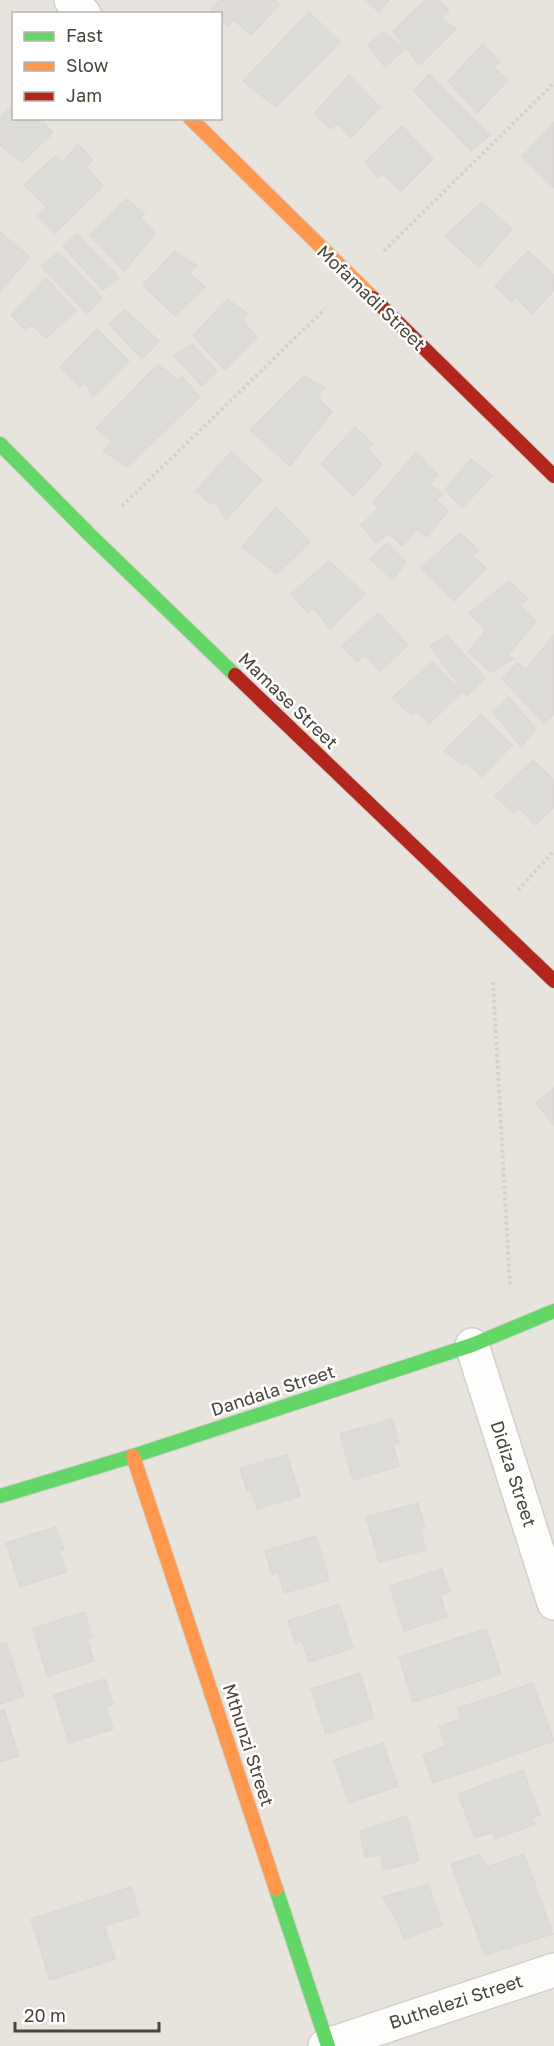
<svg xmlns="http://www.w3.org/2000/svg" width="554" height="2046" font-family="'Golos Text',sans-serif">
<rect width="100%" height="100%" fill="#f3f2ee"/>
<path fill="#e7e4dd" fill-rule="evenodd" d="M 0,0 L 554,0 L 554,2046 L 0,2046 ZM 14,14 L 220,14 L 220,118 L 14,118 Z"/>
<path fill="#dddbd7" stroke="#dbd9d4" stroke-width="1.5" d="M 220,0 L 275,0 L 279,5 L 251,35 L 234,20 L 228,26 L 220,19 L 220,14 L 216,14 L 211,9 Z
M 366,0 L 389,0 L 379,12 Z
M 425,0 L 438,0 L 449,11 L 441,18 L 456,29 L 419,65 L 393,31 Z
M 309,12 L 340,42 L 276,107 L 243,81 Z
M 383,32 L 405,48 L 385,67 L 368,45 Z
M 483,44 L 500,62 L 493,67 L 508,80 L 477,113 L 448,81 Z
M 429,74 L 490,135 L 471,151 L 414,91 Z
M 349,75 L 380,107 L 351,138 L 337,123 L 331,129 L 314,114 Z
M 14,103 L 14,118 L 40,118 L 53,133 L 22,162 L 0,145 L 0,118 Z
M 554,122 L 554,188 L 522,157 Z
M 402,126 L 433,159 L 401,191 L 382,174 L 377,177 L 365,162 Z
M 78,144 L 93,160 L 86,167 L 103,186 L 55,233 L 38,216 L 47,207 L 24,185 L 55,156 L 63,162 Z
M 126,199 L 145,214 L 140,217 L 155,233 L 124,271 L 90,235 Z
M 482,202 L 512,229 L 479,267 L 445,236 Z
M 0,232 L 30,257 L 0,291 Z
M 77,234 L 119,278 L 103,290 L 63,246 Z
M 175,251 L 197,266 L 188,272 L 205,287 L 175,316 L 143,285 Z
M 528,251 L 554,275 L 554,290 L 532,314 L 516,297 L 512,302 L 495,286 Z
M 58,252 L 102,298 L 87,314 L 41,266 Z
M 46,278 L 76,311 L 46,338 L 32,325 L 24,329 L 11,315 Z
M 227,299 L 247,313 L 243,321 L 257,337 L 225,370 L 193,336 Z
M 125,310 L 159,341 L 142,359 L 109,324 Z
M 97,329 L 129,361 L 93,397 L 85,382 L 80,387 L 60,367 Z
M 192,344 L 217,371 L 202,386 L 174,356 Z
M 158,364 L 178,380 L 181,376 L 200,397 L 127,467 L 103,451 L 112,442 L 96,428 Z
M 304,376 L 325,388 L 317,397 L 332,412 L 290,466 L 250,430 Z
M 355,427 L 373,444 L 367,448 L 382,465 L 353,496 L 321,464 Z
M 231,452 L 262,480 L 226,520 L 215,501 L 211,504 L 196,491 Z
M 416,452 L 438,475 L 429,484 L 444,494 L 436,500 L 448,511 L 427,537 L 417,529 L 402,546 L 389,533 L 376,543 L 361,525 L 379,508 L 373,503 Z
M 471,459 L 492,476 L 462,508 L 445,490 Z
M 276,507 L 310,542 L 277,574 L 242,547 Z
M 460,533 L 479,550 L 471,555 L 486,568 L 454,601 L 421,568 Z
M 387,543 L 406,562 L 393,580 L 370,559 Z
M 329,561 L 365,594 L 330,629 L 314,608 L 308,613 L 291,594 Z
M 509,581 L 528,599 L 520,605 L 536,621 L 508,655 L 513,659 L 491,672 L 468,652 L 486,630 L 469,613 Z
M 378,613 L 408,645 L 380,671 L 365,655 L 357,662 L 342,646 Z
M 447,635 L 485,678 L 467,696 L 430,646 Z
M 554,635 L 554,714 L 544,723 L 502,679 L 517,663 L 526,669 Z
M 432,662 L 462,692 L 429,724 L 418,711 L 412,715 L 392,698 Z
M 509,697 L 536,729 L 521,747 L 493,712 Z
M 481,714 L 512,745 L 482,777 L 466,762 L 462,764 L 444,751 Z
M 533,760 L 554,780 L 554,807 L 535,825 L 519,808 L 514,813 L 495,796 Z
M 554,1088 L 554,1125 L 536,1103 Z
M 392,1419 L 399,1443 L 393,1445 L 399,1466 L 353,1480 L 340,1434 Z
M 287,1455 L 300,1496 L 257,1509 L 251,1490 L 247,1491 L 240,1468 Z
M 418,1503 L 425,1528 L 420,1528 L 426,1550 L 379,1562 L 366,1517 Z
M 56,1527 L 64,1550 L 59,1550 L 66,1572 L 20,1587 L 6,1543 Z
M 316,1536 L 329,1580 L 284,1593 L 278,1572 L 272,1574 L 265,1551 Z
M 442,1569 L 450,1592 L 440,1595 L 447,1617 L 404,1631 L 390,1586 Z
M 339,1604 L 353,1648 L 309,1662 L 302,1641 L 296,1643 L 288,1621 Z
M 85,1612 L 92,1637 L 87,1639 L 94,1661 L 47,1676 L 33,1628 Z
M 486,1629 L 501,1674 L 413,1702 L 399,1657 Z
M 6,1642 L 24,1696 L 0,1704 L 0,1644 Z
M 360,1673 L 374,1718 L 326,1734 L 311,1689 Z
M 105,1679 L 113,1704 L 106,1706 L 113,1729 L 69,1743 L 54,1695 Z
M 533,1683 L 554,1741 L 433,1783 L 423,1755 L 446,1746 L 439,1726 L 461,1719 L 458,1708 Z
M 4,1709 L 19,1756 L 0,1762 L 0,1711 Z
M 383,1743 L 398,1786 L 349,1803 L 334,1760 Z
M 523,1770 L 540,1815 L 531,1818 L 536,1824 L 495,1839 L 493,1832 L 475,1838 L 458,1794 Z
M 407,1816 L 419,1861 L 383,1870 L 381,1855 L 365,1857 L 360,1831 Z
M 524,1854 L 553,1934 L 485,1955 L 451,1864 L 479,1855 L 487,1867 Z
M 428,1884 L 442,1925 L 404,1939 L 397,1921 L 383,1897 Z
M 131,1887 L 140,1915 L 104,1926 L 115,1959 L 50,1980 L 31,1919 Z"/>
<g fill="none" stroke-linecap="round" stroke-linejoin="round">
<defs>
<path id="street" d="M 71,0 L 84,14
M 472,1345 L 554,1603
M 325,2046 L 554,1970"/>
<path id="fast" d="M 0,444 L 91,536 L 235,675
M 0,1496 L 133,1456 L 472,1345 L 554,1311
M 276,1889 L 328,2046"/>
<path id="slow" d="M 190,118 L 373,298
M 133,1456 L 276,1889"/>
<path id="jam" d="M 373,298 L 554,476
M 235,675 L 554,981"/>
</defs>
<use href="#street" stroke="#d1d0cc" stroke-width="36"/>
<use href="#fast" stroke="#d2cfc5" stroke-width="16"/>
<use href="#slow" stroke="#d2cfc5" stroke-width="16"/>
<use href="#jam" stroke="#d2cfc5" stroke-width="16"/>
<path stroke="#d3d2cc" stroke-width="4" stroke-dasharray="3 3" stroke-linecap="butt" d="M 384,251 L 554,83
M 122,506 L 325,309
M 518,890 L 554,851
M 493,982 L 510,1286"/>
<use href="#street" stroke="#fdfdfc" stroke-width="33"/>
<use href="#fast" stroke="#63d668" stroke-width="14"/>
<use href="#slow" stroke="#ff974d" stroke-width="14"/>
<use href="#jam" stroke="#b3261e" stroke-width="14"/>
</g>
<g text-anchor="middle" stroke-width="5" stroke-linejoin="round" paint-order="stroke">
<g font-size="18" fill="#4a443a" stroke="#fff">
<text transform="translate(371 298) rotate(44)" y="6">Mofamadi Street</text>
<text transform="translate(288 701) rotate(44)" y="6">Mamase Street</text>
<text transform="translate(273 1391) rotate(-18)" y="6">Dandala Street</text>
<text transform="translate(513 1474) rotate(72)" y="6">Didiza Street</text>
<text transform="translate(248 1745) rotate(72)" y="6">Mthunzi Street</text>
<text transform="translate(456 2002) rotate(-18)" y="6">Buthelezi Street</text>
</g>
</g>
<rect x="12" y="12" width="210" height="108" fill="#ffffff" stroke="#b7b4b0" stroke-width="1.5"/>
<rect x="24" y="32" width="30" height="9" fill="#63d668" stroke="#b7b4b0" stroke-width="1.5"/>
<text x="66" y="42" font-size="18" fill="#4a443a">Fast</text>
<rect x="24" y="62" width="30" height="9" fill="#ff974d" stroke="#b7b4b0" stroke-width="1.5"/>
<text x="66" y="72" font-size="18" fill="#4a443a">Slow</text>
<rect x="24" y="92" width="30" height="9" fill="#b3261e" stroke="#b7b4b0" stroke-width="1.5"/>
<text x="66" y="102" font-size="18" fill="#4a443a">Jam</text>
<path d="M15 2022v9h144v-9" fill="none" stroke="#4a443a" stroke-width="3"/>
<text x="24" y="2022" font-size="18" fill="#4a443a" stroke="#ffffff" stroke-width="4.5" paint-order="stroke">20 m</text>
</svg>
